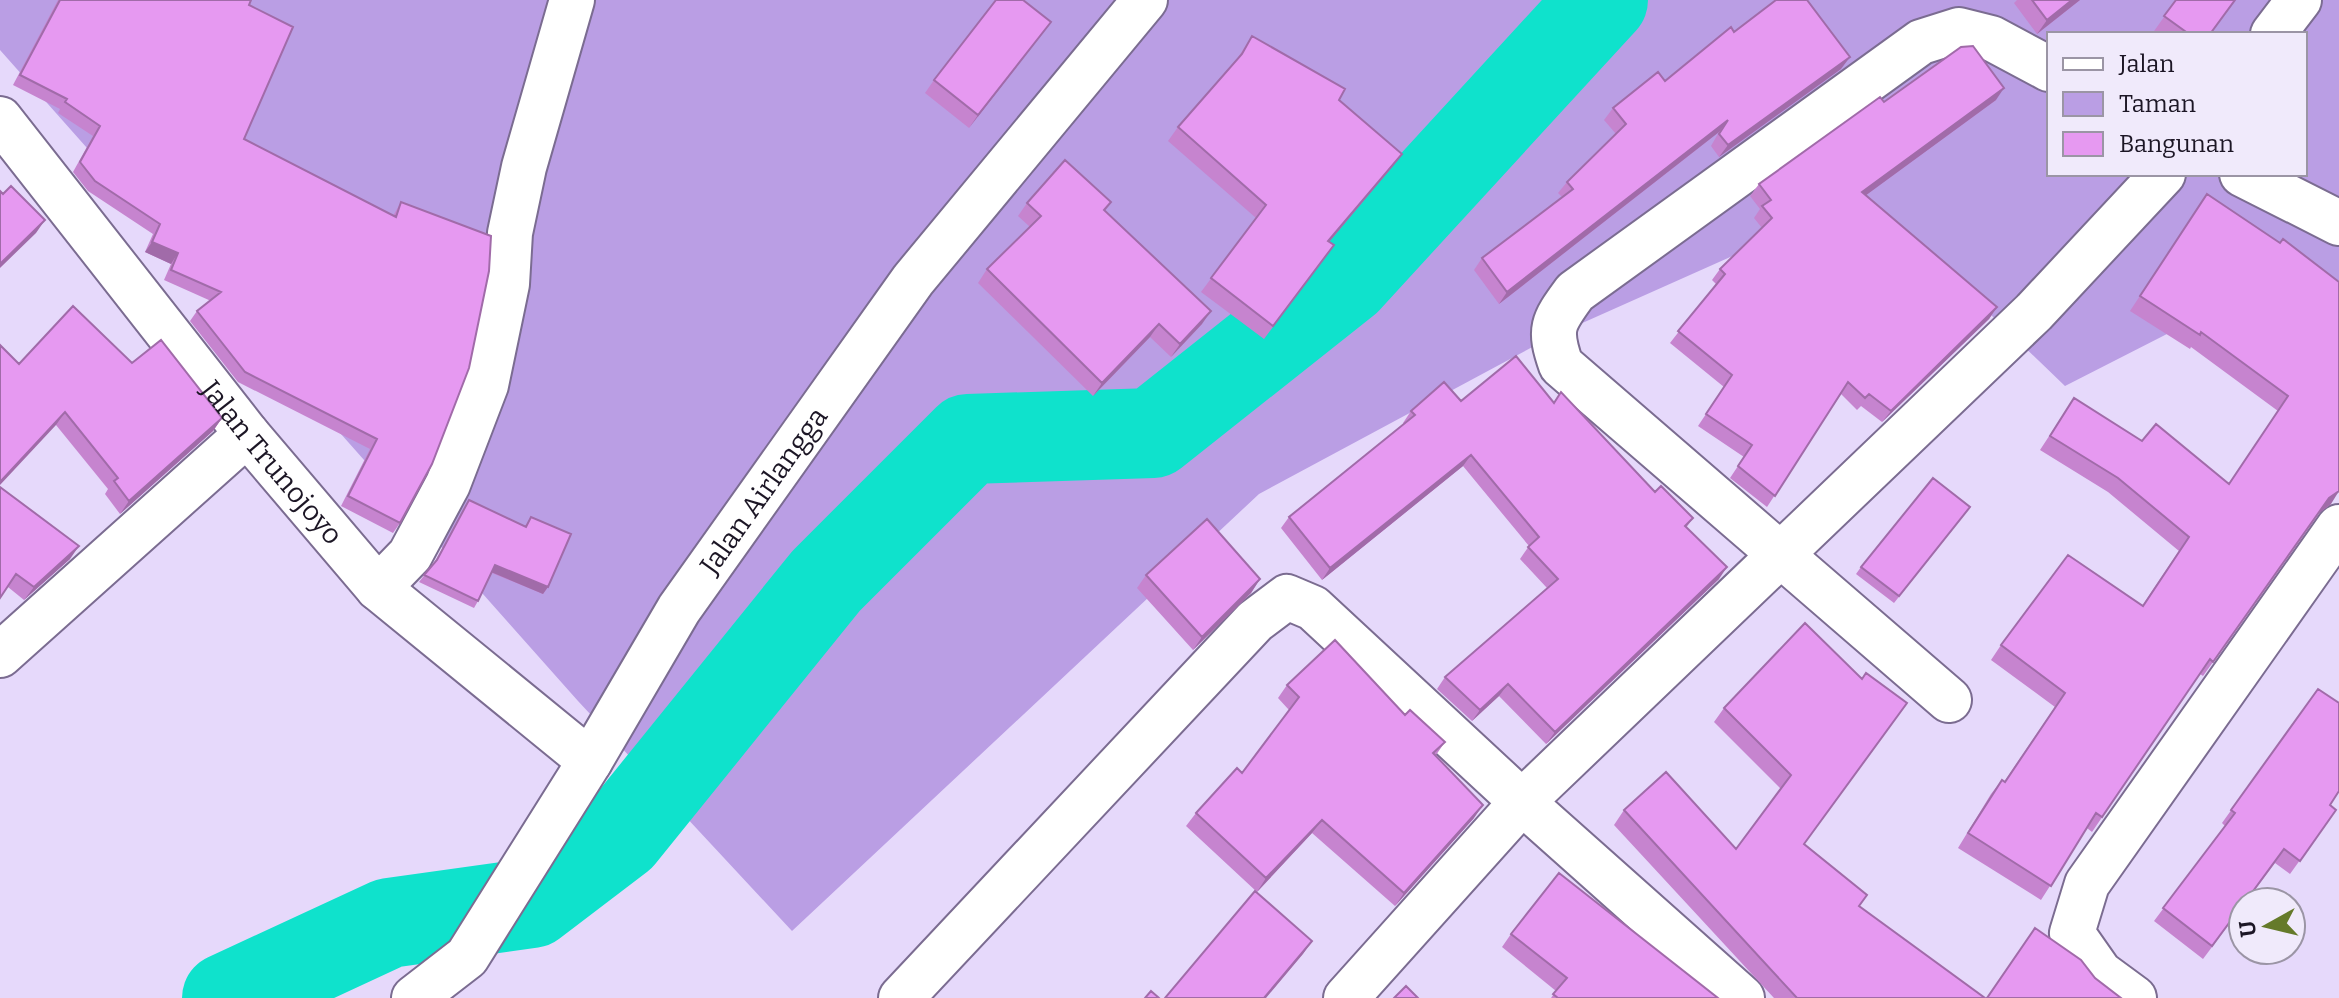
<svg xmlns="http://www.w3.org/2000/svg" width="2339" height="998" font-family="Bitter,serif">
<rect width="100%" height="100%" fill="#e6d9fb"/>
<path fill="#ba9ee4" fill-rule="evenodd" d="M 0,0 L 2339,0 L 2339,281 L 2306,263 L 2065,386 L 1867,196 L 1551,337 L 1259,494 L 792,931 L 578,701 L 0,50 ZM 2049,34 L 2305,34 L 2305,174 L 2049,174 Z"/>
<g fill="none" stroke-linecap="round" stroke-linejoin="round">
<path stroke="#0fe2cc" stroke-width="90" d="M 227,998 L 389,923 L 532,903 L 620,836 L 826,581 L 968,439 L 1153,433 L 1346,280 L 1603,0"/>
<defs>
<g id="street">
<path d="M 2273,34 L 2299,0"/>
<path id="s1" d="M 0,119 L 247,434 L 378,588 L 590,761"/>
<path d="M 2242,174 L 2339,223"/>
<path d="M 378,588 L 410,555 L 448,484 L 486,385 L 507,284 L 510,233 L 524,167 L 572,0"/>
<path d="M 0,655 L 247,434"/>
<path d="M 1949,700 L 1561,365 C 1548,328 1553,322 1575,292 L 1921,42 L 1959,30 L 1991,38 L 2049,69"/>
<path id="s2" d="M 414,998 L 467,957 L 590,761 L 679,609 L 913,280 L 1145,0"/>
<path d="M 901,998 L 1255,621 L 1287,597 L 1313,608 L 1522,802 L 1742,998"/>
<path d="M 1346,998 L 1522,802 L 2034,312 L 2163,174"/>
<path d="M 2134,998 L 2100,973 L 2072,933 L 2087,884 L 2339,527"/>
</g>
</defs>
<use href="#street" stroke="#7b6c91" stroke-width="48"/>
<use href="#street" stroke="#fff" stroke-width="44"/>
</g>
<path fill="#c684cf" d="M 58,0 L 251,0 L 249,5 L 244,139 L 393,216 L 401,202 L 400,523 L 393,533 L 341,506 L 370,449 L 238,382 L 190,321 L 197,311 L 211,301 L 164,280 L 171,264 L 145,252 L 153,234 L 88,191 L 73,172 L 93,136 L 58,113 L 60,109 L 13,85 Z
M 2017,0 L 2080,0 L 2037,34 L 2014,3 Z
M 2176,0 L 2210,34 L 2152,34 Z
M 1051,22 L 969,128 L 925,93 L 934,80 Z
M 1734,32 L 1841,69 L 1719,157 L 1711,146 L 1719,132 L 1499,304 L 1474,270 L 1482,258 L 1562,197 L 1558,193 L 1567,182 L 1616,134 L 1604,120 L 1613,108 L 1665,81 Z
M 1252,36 L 1339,100 L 1392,167 L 1329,242 L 1324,258 L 1264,339 L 1201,292 L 1256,218 L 1168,141 L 1178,127 L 1237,59 Z
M 1996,100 L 1866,195 L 1997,307 L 1989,319 L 1882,422 L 1861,406 L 1857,410 L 1841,394 L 1767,507 L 1730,478 L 1744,457 L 1698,426 L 1724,387 L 1670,343 L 1716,284 L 1712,280 L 1720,269 L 1762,228 L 1754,218 L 1760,209 L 1750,196 L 1759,184 L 1884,102 Z
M 2207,194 L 2331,504 L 2319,513 L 2203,676 L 2200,674 L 2092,832 L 2087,828 L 2041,900 L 1958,848 L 1991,794 L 2002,780 L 2004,782 L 2055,707 L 1991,660 L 2001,645 L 2142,606 L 2179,551 L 2108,492 L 2040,450 L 2074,398 L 2142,441 L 2229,484 L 2278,411 L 2191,347 L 2190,349 L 2130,311 Z
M 1111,202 L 1105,211 L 1202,324 L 1171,357 L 1150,337 L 1093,396 L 978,283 L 987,269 L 1030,227 L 1018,216 L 1027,203 Z
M 132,363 L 222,418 L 213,431 L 120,514 L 105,494 L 108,489 L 56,425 L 19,364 Z
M 1561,392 L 1655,492 L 1693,518 L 1686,528 L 1719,579 L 1546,744 L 1499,696 L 1472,721 L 1437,689 L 1445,677 L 1547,588 L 1520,559 L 1529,546 L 1463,466 L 1322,580 L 1281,528 L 1289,517 L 1404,424 L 1403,423 L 1411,411 L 1461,401 L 1554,402 Z
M 0,487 L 70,559 L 24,600 L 8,587 Z
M 469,500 L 525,526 L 531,517 L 548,587 L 543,594 L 492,573 L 478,601 L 474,608 L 419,582 L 434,563 Z
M 1965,514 L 1894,603 L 1856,574 L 1861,567 Z
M 1146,575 L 1260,579 L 1251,593 L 1193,650 L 1137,588 Z
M 1805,623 L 1804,844 L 1867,895 L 1859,906 L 1985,998 L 1774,998 L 1614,825 L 1624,810 L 1736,849 L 1781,789 L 1714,722 L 1724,708 Z
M 1287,685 L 1405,715 L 1445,742 L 1436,755 L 1474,818 L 1395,906 L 1312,833 L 1257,892 L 1186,826 L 1196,813 L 1242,773 L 1289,710 L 1278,698 Z
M 2318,689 L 2330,805 L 2336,810 L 2290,874 L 2275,863 L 2203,959 L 2154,921 L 2225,826 L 2222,823 Z
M 1511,934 L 1718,998 L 1551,998 L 1556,991 L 1502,947 Z"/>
<path fill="#a16ba9" d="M 2072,0 L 2080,0 L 2037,34 L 2047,20 Z
M 1051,22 L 1041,35 L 969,128 L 978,115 Z
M 1850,57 L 1841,69 L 1719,157 L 1728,145 Z
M 2004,88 L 1996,100 L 1854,204 L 1862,192 Z
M 1728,120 L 1719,132 L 1499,304 L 1507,292 Z
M 1402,154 L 1392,167 L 1319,254 L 1328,241 Z
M 45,220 L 36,233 L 0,268 L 0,264 Z
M 152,242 L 178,253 L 171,264 L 145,252 Z
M 1997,307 L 1989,319 L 1882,422 L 1891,411 Z
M 1211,311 L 1202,324 L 1171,357 L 1180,344 Z
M 1159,324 L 1150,337 L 1093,396 L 1102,383 Z
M 65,412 L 56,425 L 0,485 L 0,482 Z
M 222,418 L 213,431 L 120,514 L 129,501 Z
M 1471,455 L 1463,466 L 1322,580 L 1330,568 Z
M 2339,491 L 2331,504 L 2319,513 L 2203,676 L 2329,498 Z
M 79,546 L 70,559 L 24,600 L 34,587 Z
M 495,565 L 548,587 L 543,594 L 491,572 Z
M 1727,567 L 1719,579 L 1546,744 L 1555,732 Z
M 1260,579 L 1251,593 L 1193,650 L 1202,637 Z
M 1508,684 L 1499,696 L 1472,721 L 1480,710 Z
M 1483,805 L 1474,818 L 1395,906 L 1404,893 Z
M 1322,820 L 1312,833 L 1257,892 L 1266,878 Z
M 1312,941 L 1303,954 L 1266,998 L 1264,998 Z"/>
<path fill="#e699f1" stroke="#a16ba9" stroke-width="2" d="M 60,0 L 251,0 L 249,5 L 293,27 L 244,139 L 396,217 L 401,202 L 491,236 L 489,271 L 469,368 L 432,464 L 400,523 L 348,496 L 377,439 L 245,372 L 197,311 L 221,292 L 171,270 L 178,253 L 152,242 L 160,224 L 95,181 L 80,162 L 100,126 L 65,102 L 67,99 L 20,75 Z
M 996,0 L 1023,0 L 1051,22 L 978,115 L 934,80 Z
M 1776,0 L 1807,0 L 1850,57 L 1728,145 L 1719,134 L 1728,120 L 1507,292 L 1482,258 L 1573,189 L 1567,182 L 1626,124 L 1613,108 L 1658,72 L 1665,81 L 1731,27 L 1734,32 Z
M 2032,0 L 2072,0 L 2047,20 Z
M 2176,0 L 2235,0 L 2210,34 L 2189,34 L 2164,16 Z
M 1252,36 L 1345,89 L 1339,100 L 1402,154 L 1328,241 L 1334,245 L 1273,326 L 1211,278 L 1266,205 L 1178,127 L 1242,54 Z
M 1973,46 L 2004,88 L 1862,192 L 1997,307 L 1891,411 L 1869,394 L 1865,398 L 1848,382 L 1775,496 L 1738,466 L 1752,445 L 1706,414 L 1732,375 L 1678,331 L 1725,274 L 1720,269 L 1772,218 L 1762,206 L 1771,200 L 1759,184 L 1880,97 L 1884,102 L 1961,47 Z
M 1065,160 L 1111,202 L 1104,210 L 1211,311 L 1180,344 L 1159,324 L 1102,383 L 987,269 L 1041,216 L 1027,203 Z
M 11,186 L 45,220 L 0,264 L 0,191 L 3,194 Z
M 2207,194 L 2280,243 L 2283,239 L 2339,282 L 2339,491 L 2329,498 L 2213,662 L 2210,659 L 2102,817 L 2096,813 L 2051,886 L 1968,833 L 2002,780 L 2005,782 L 2065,693 L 2001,645 L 2068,555 L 2143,606 L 2189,537 L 2118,478 L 2050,436 L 2074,398 L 2142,441 L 2156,424 L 2229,484 L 2288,396 L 2201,332 L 2200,335 L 2140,296 Z
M 73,306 L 132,363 L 161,340 L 222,418 L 129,501 L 114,481 L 118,478 L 65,412 L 0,482 L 0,345 L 19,364 Z
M 1516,356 L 1554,403 L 1561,392 L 1655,492 L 1661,486 L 1693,518 L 1685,526 L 1727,567 L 1555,732 L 1508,684 L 1480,710 L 1445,677 L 1558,579 L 1528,547 L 1539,537 L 1471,455 L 1330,568 L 1289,517 L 1415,415 L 1411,411 L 1444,382 L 1461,401 Z
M 1933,478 L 1970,507 L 1899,596 L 1861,567 Z
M 0,487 L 79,546 L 34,587 L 16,574 L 0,598 Z
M 469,500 L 526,527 L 531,517 L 571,534 L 548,587 L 495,565 L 478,601 L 424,575 L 437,560 Z
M 1207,519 L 1260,579 L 1202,637 L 1146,575 Z
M 1805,623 L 1862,679 L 1866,673 L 1907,703 L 1804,844 L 1867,895 L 1859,906 L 1985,998 L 1797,998 L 1624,810 L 1666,772 L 1736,849 L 1791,775 L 1724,708 Z
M 1335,640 L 1405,715 L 1410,710 L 1445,742 L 1433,753 L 1483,805 L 1404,893 L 1322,820 L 1266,878 L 1196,813 L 1237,768 L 1242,773 L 1299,697 L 1287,685 Z
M 2318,689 L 2339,703 L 2339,791 L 2330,805 L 2336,810 L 2300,861 L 2284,849 L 2245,902 L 2243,902 L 2243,904 L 2212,946 L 2163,908 L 2235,813 L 2231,810 Z
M 1559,873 L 1718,998 L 1558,998 L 1553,994 L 1567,978 L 1511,934 Z
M 1255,891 L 1312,941 L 1264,998 L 1165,998 Z
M 2035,928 L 2081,960 L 2095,978 L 2121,998 L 1987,998 Z
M 1406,986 L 1418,998 L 1394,998 Z
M 1151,991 L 1159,998 L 1145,998 Z"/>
<g text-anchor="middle" stroke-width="6" stroke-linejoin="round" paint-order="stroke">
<g font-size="28" fill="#1c1625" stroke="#f0eafb">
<text dy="10" stroke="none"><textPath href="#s1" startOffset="438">Jalan Trunojoyo</textPath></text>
<text dy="10" stroke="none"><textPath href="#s2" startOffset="620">Jalan Airlangga</textPath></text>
</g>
</g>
<rect x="2047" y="32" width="260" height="144" fill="#f0eafb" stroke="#9b95a5" stroke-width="2"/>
<rect x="2063" y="58" width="40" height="12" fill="#ffffff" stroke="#9b95a5" stroke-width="2"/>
<text x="2119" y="72" font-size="24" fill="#1c1625">Jalan</text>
<rect x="2063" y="92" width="40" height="24" fill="#ba9ee4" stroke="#9b95a5" stroke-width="2"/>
<text x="2119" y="112" font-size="24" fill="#1c1625">Taman</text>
<rect x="2063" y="132" width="40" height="24" fill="#e699f1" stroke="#9b95a5" stroke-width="2"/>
<text x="2119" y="152" font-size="24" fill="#1c1625">Bangunan</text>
<g transform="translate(2267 926) rotate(262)"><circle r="38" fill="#f0eafb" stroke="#9b95a5" stroke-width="2"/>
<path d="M0-6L14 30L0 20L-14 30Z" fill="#657a2a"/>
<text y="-12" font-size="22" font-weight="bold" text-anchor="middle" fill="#1c1625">U</text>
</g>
</svg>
